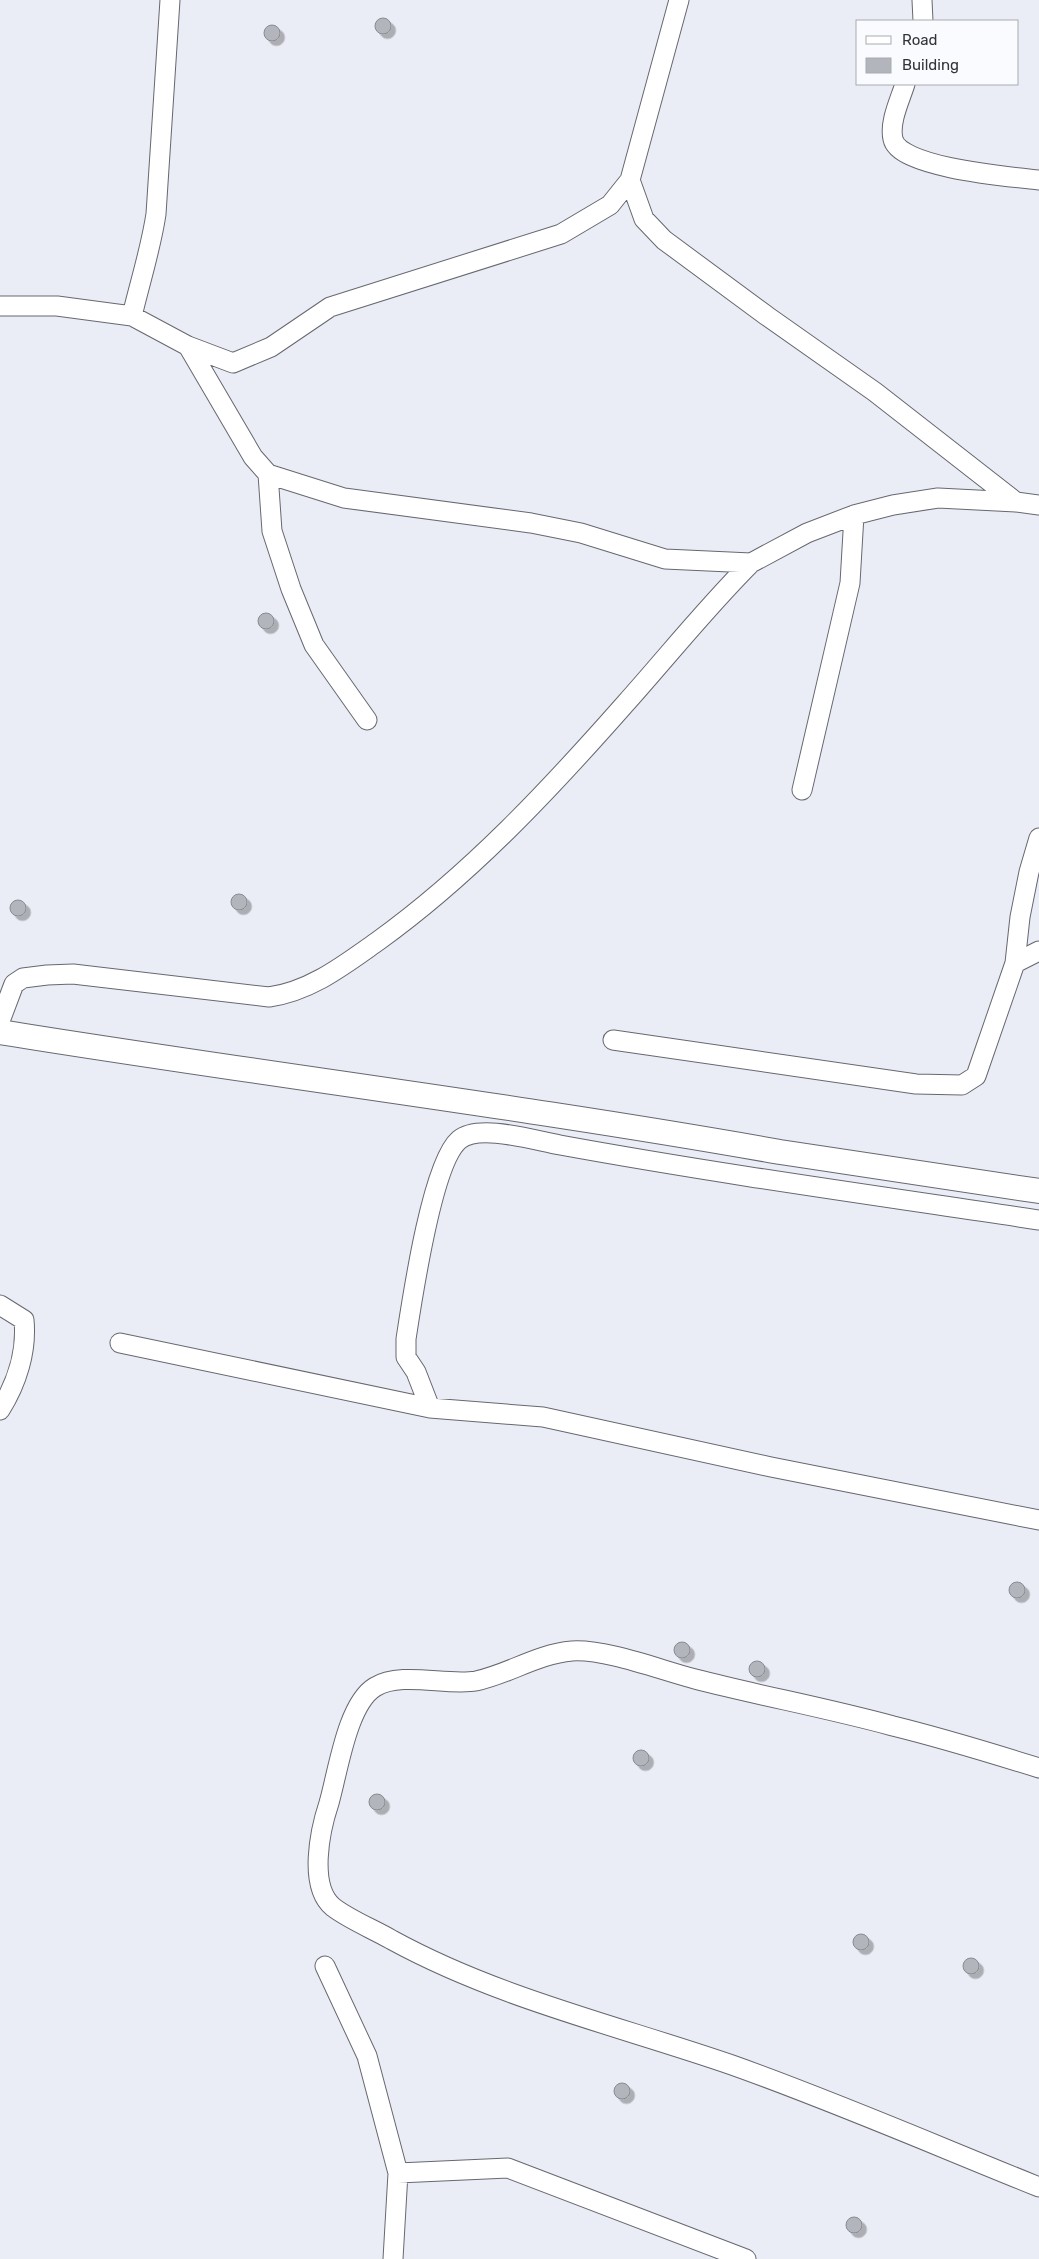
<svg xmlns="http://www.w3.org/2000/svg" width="1039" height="2259" font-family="Rubik,sans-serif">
<defs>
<filter id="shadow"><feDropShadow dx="4.5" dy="4.5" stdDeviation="0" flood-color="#0004"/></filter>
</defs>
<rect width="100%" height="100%" fill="#ebedf6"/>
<path fill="#b3b5bd" stroke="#888a92" filter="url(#shadow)" d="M375 26a8 8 0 1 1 16 0a8 8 0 1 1-16 0Z
M264 33a8 8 0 1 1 16 0a8 8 0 1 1-16 0Z
M258 621a8 8 0 1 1 16 0a8 8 0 1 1-16 0Z
M231 902a8 8 0 1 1 16 0a8 8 0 1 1-16 0Z
M10 908a8 8 0 1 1 16 0a8 8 0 1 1-16 0Z
M1009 1590a8 8 0 1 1 16 0a8 8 0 1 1-16 0Z
M674 1650a8 8 0 1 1 16 0a8 8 0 1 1-16 0Z
M749 1669a8 8 0 1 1 16 0a8 8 0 1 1-16 0Z
M633 1758a8 8 0 1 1 16 0a8 8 0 1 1-16 0Z
M369 1802a8 8 0 1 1 16 0a8 8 0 1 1-16 0Z
M853 1942a8 8 0 1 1 16 0a8 8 0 1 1-16 0Z
M963 1966a8 8 0 1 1 16 0a8 8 0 1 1-16 0Z
M614 2091a8 8 0 1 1 16 0a8 8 0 1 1-16 0Z
M846 2225a8 8 0 1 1 16 0a8 8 0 1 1-16 0Z"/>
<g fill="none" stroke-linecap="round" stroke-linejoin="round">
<defs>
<path id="minor" d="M 679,0 L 630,180 L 644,219 L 664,240 L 767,316 L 875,392 L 1016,502
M 922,0 L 923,21
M 905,84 C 900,100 889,122 893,139 C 899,168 1012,177 1039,180
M 0,306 L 57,306 L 132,316 L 188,346 L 253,457 L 268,474 L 344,498 L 531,523 L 581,533 L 665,559 L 751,563 L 807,533 L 854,515 L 893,505 L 938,498 L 1016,502 L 1039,505
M 132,316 C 140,282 151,248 156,214 L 170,0
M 188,346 L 233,363 L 271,347 L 330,307 L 561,234 L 610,205 L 630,180
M 268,474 L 272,531 L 291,589 L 314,645 L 367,720
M 802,790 L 850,583 L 854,515
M 1015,963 L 1039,951
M 0,1021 L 14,984 L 23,978 L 47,975 L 73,974 L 269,997 C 311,991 344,965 378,941 C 471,874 550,789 625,704 C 667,657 706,608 751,563
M 613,1040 L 916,1084 L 962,1085 L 976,1076 L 1015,963 L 1020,917 L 1029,872 L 1039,838
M 1039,1220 C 879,1196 719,1174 560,1145 C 536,1141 479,1123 459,1140 C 432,1163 412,1300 406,1339 L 406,1357 L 416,1372 L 430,1408 L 543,1417 L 771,1467 L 1039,1520
M 0,1305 L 24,1320 C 27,1351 17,1383 0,1410
M 120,1343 L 430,1408
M 1039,1768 C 991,1753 942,1738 893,1726 C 827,1708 761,1696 695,1679 C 660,1670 607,1649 572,1651 C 537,1654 509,1674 476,1681 C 446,1686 401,1671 375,1687 C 347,1704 338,1772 329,1803 C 320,1830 308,1886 333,1907 C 350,1920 373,1929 392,1940 C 498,1998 619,2026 732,2065 C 836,2102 937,2146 1039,2187
M 325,1966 L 367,2056 L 398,2173 L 393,2259
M 398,2173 L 508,2168 L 746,2259"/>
<path id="tertiary" d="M 0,1032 C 260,1074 521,1106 780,1152 L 1039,1191"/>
</defs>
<use href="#minor" stroke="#666870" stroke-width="21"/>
<use href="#tertiary" stroke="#666870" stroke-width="26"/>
<use href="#minor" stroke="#fff" stroke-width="19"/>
<use href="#tertiary" stroke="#fff" stroke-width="24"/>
</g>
<rect x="856" y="20" width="162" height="65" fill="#fafbff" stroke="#aaabaf"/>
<rect x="866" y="36" width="25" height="8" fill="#ffffff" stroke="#aaabaf"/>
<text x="902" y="45" font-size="15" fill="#333437">Road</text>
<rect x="866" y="58" width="25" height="15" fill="#b3b5bd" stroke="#aaabaf"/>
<text x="902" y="70" font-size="15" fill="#333437">Building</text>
</svg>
